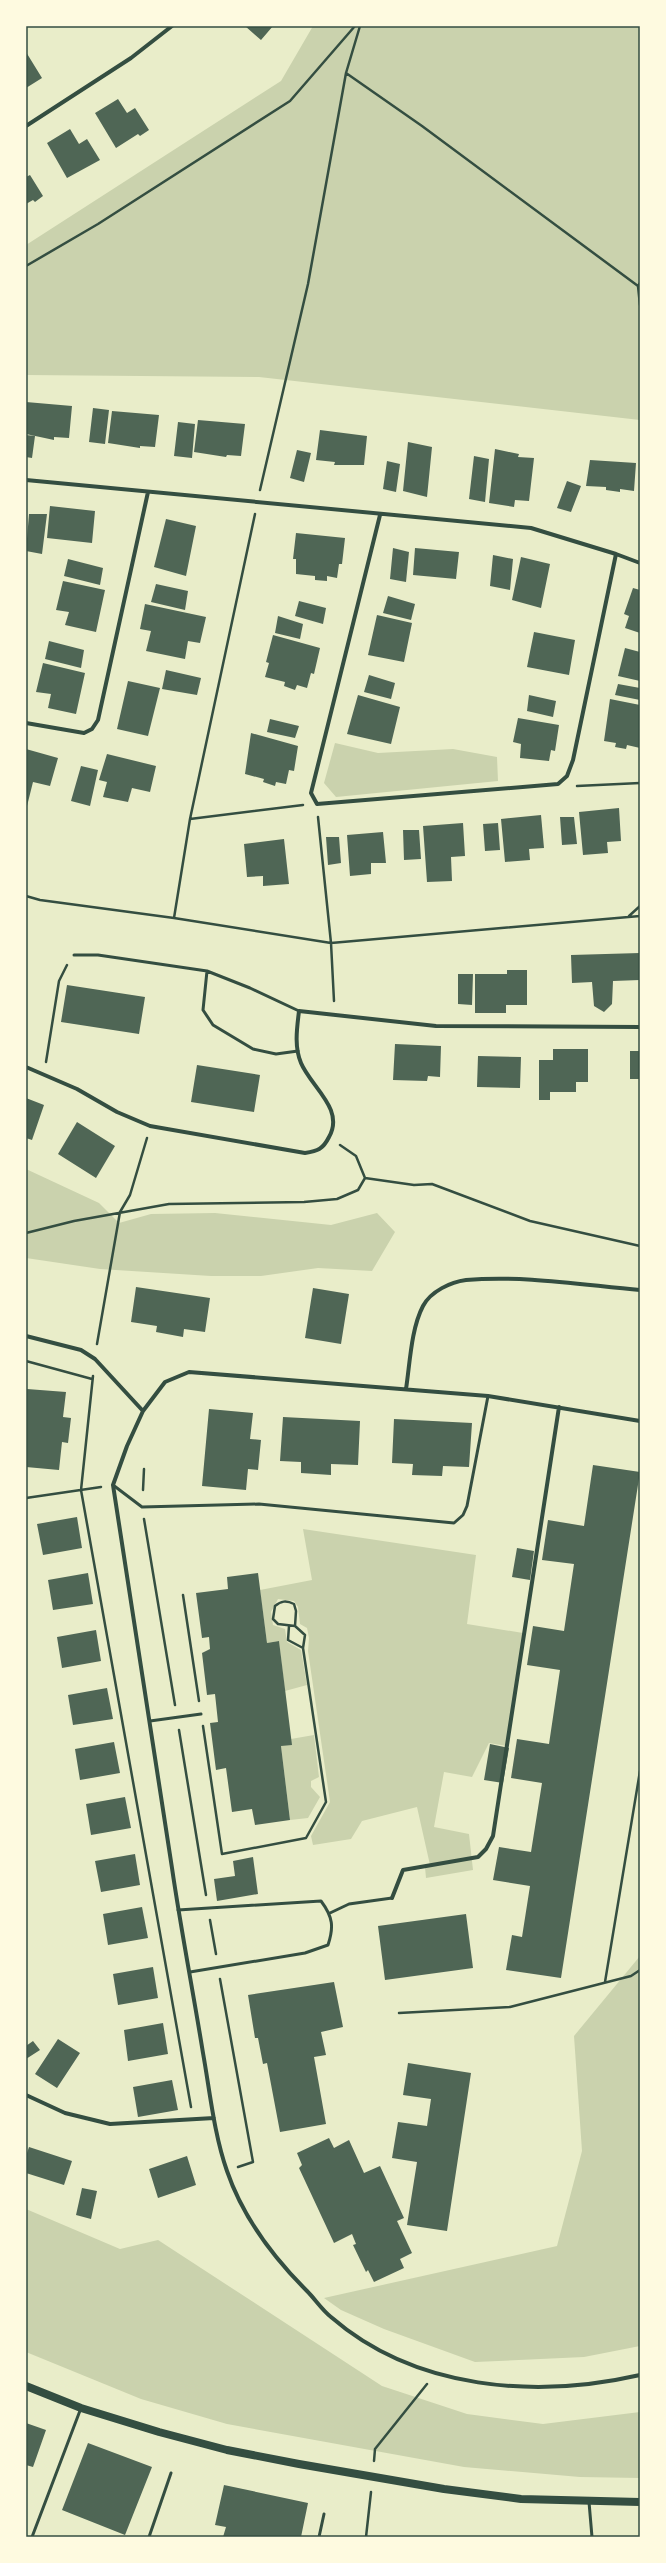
<svg xmlns="http://www.w3.org/2000/svg" width="666" height="2563" font-family="'Exo 2',sans-serif">
<rect width="100%" height="100%" fill="#e9edc9"/>
<path fill="#cad2ad" d="M 313,26 L 640,26 L 640,420 L 259,377 L 26,375 L 26,245 L 281,81 Z
M 335,743 L 378,753 L 453,749 L 497,757 L 498,781 L 336,797 L 324,783 Z
M 26,1169 L 99,1203 L 119,1223 L 151,1214 L 215,1213 L 331,1225 L 377,1213 L 395,1232 L 372,1271 L 318,1268 L 261,1276 L 211,1276 L 100,1269 L 26,1258 Z
M 303,1529 L 476,1555 L 467,1624 L 523,1633 L 507,1746 L 489,1743 L 472,1777 L 444,1772 L 434,1827 L 469,1834 L 473,1870 L 426,1878 L 425,1867 L 430,1865 L 417,1807 L 362,1821 L 351,1839 L 313,1845 L 311,1836 L 330,1802 L 308,1651 L 309,1638 L 307,1628 L 300,1624 L 298,1607 L 294,1601 L 278,1599 L 271,1612 L 273,1625 L 285,1629 L 287,1642 L 301,1650 L 307,1685 L 285,1691 L 279,1641 L 267,1643 L 260,1590 L 312,1580 Z
M 314,1735 L 319,1777 L 311,1781 L 311,1787 L 320,1797 L 308,1818 L 290,1820 L 281,1746 L 291,1739 Z
M 640,1956 L 640,2346 L 584,2357 L 475,2362 L 384,2329 L 341,2310 L 324,2298 L 557,2246 L 582,2151 L 574,2036 Z
M 26,2209 L 120,2249 L 158,2240 L 382,2386 L 467,2414 L 543,2424 L 640,2412 L 640,2478 L 580,2477 L 464,2467 L 227,2424 L 141,2399 L 26,2352 Z"/>
<path fill="#4f6655" d="M 245,26 L 273,26 L 261,40 Z
M 26,52 L 42,78 L 26,88 Z
M 118,99 L 127,113 L 135,108 L 149,130 L 140,136 L 138,134 L 116,148 L 95,113 Z
M 70,129 L 79,144 L 87,139 L 100,160 L 67,178 L 47,143 Z
M 30,175 L 43,196 L 35,202 L 33,200 L 26,204 L 26,177 Z
M 26,402 L 72,406 L 69,438 L 54,437 L 54,440 L 26,434 Z
M 93,408 L 109,410 L 105,444 L 89,442 Z
M 112,411 L 159,415 L 155,447 L 140,446 L 140,448 L 108,443 Z
M 198,420 L 245,424 L 241,456 L 227,455 L 226,457 L 194,452 Z
M 178,422 L 195,424 L 192,458 L 174,456 Z
M 320,430 L 367,436 L 364,465 L 334,465 L 335,462 L 316,460 Z
M 26,435 L 35,436 L 32,458 L 26,457 Z
M 408,442 L 432,447 L 427,497 L 403,491 Z
M 495,449 L 519,454 L 518,457 L 534,458 L 529,501 L 515,500 L 514,507 L 489,503 Z
M 297,450 L 311,453 L 304,482 L 290,478 Z
M 474,456 L 489,459 L 485,502 L 469,499 Z
M 590,460 L 636,463 L 634,491 L 620,489 L 620,492 L 606,490 L 606,487 L 586,486 Z
M 387,461 L 400,464 L 396,492 L 383,489 Z
M 567,481 L 581,486 L 571,512 L 557,508 Z
M 50,506 L 95,511 L 92,543 L 47,538 Z
M 29,514 L 47,514 L 42,554 L 26,551 Z
M 166,519 L 196,526 L 186,576 L 154,567 Z
M 296,533 L 345,538 L 342,564 L 339,564 L 337,578 L 327,576 L 327,581 L 315,580 L 315,576 L 296,574 L 296,559 L 293,559 Z
M 393,548 L 409,552 L 406,582 L 390,579 Z
M 415,548 L 459,552 L 456,579 L 413,575 Z
M 493,555 L 513,559 L 510,590 L 490,586 Z
M 521,557 L 550,564 L 541,608 L 512,600 Z
M 68,559 L 103,568 L 100,585 L 64,576 Z
M 63,581 L 105,590 L 96,632 L 65,625 L 69,612 L 56,610 Z
M 156,584 L 188,591 L 185,610 L 151,602 Z
M 633,588 L 640,590 L 640,633 L 625,628 L 629,616 L 624,614 Z
M 388,596 L 415,604 L 411,620 L 383,613 Z
M 299,601 L 326,608 L 323,624 L 295,616 Z
M 145,604 L 206,617 L 200,643 L 188,641 L 185,659 L 146,651 L 151,631 L 140,629 Z
M 377,615 L 412,623 L 404,662 L 368,655 Z
M 278,616 L 303,624 L 300,639 L 275,633 Z
M 534,632 L 575,640 L 569,675 L 527,667 Z
M 273,635 L 320,648 L 314,674 L 311,673 L 307,688 L 297,685 L 295,690 L 284,686 L 285,682 L 265,677 L 269,663 L 266,662 Z
M 49,641 L 84,650 L 81,668 L 45,659 Z
M 625,648 L 640,652 L 640,681 L 618,676 Z
M 43,663 L 85,673 L 76,714 L 48,708 L 51,694 L 36,692 Z
M 166,670 L 201,678 L 197,695 L 162,689 Z
M 369,675 L 395,683 L 391,699 L 364,692 Z
M 128,681 L 160,688 L 148,736 L 117,729 Z
M 618,684 L 640,688 L 640,700 L 615,695 Z
M 358,695 L 400,707 L 391,744 L 347,734 Z
M 529,695 L 556,701 L 553,717 L 527,711 Z
M 610,699 L 640,705 L 640,748 L 627,745 L 626,749 L 615,747 L 616,743 L 604,741 Z
M 518,718 L 559,725 L 555,751 L 551,750 L 549,761 L 520,758 L 521,744 L 513,742 Z
M 270,719 L 299,726 L 295,738 L 267,732 Z
M 251,733 L 298,746 L 294,771 L 289,770 L 286,784 L 276,782 L 275,786 L 263,782 L 264,779 L 245,774 Z
M 26,749 L 58,758 L 50,786 L 33,782 L 27,806 Z
M 107,754 L 156,766 L 150,792 L 132,788 L 128,802 L 103,797 L 107,782 L 99,780 Z
M 81,766 L 98,770 L 90,806 L 71,801 Z
M 619,808 L 621,841 L 607,842 L 608,853 L 583,855 L 579,812 Z
M 541,815 L 544,848 L 529,849 L 530,860 L 505,862 L 501,819 Z
M 560,817 L 574,817 L 577,844 L 562,845 Z
M 463,823 L 465,856 L 451,857 L 452,881 L 427,882 L 423,826 Z
M 498,823 L 500,850 L 485,851 L 483,824 Z
M 403,830 L 419,830 L 421,859 L 404,860 Z
M 383,832 L 386,863 L 371,863 L 371,874 L 350,876 L 347,835 Z
M 326,837 L 339,837 L 341,863 L 328,865 Z
M 284,839 L 289,884 L 263,886 L 263,876 L 247,877 L 244,844 Z
M 640,953 L 640,980 L 613,981 L 612,1004 L 604,1012 L 594,1006 L 592,982 L 572,983 L 571,955 Z
M 507,970 L 527,970 L 527,1005 L 506,1005 L 506,1013 L 475,1013 L 475,974 L 507,974 Z
M 458,974 L 473,974 L 472,1005 L 458,1004 Z
M 67,985 L 145,997 L 139,1034 L 61,1022 Z
M 395,1044 L 441,1046 L 440,1077 L 428,1076 L 427,1081 L 393,1080 Z
M 553,1049 L 588,1049 L 588,1082 L 576,1082 L 576,1092 L 550,1092 L 550,1100 L 539,1100 L 539,1060 L 553,1060 Z
M 630,1051 L 640,1051 L 640,1079 L 630,1079 Z
M 478,1056 L 521,1057 L 520,1088 L 477,1087 Z
M 197,1065 L 260,1075 L 254,1112 L 191,1102 Z
M 26,1098 L 44,1105 L 32,1140 L 26,1138 Z
M 77,1122 L 115,1146 L 96,1178 L 58,1154 Z
M 136,1287 L 210,1298 L 205,1332 L 184,1329 L 183,1337 L 156,1332 L 157,1326 L 131,1322 Z
M 313,1288 L 349,1294 L 341,1344 L 305,1338 Z
M 27,1389 L 66,1392 L 63,1417 L 71,1418 L 68,1443 L 62,1442 L 59,1470 L 26,1467 Z
M 209,1409 L 253,1413 L 250,1439 L 261,1440 L 258,1470 L 248,1469 L 246,1490 L 202,1486 Z
M 283,1417 L 360,1421 L 358,1465 L 331,1464 L 331,1475 L 301,1473 L 301,1462 L 280,1461 Z
M 394,1419 L 472,1423 L 469,1467 L 443,1466 L 442,1476 L 412,1475 L 413,1464 L 392,1463 Z
M 593,1465 L 640,1472 L 561,1978 L 506,1970 L 512,1935 L 522,1937 L 530,1886 L 493,1880 L 499,1847 L 531,1852 L 542,1783 L 511,1778 L 517,1739 L 549,1744 L 560,1670 L 527,1665 L 533,1626 L 564,1631 L 574,1564 L 542,1560 L 548,1520 L 584,1526 Z
M 77,1517 L 82,1548 L 43,1555 L 37,1524 Z
M 517,1548 L 534,1551 L 530,1580 L 512,1577 Z
M 88,1573 L 93,1604 L 53,1610 L 48,1580 Z
M 258,1573 L 267,1643 L 279,1641 L 292,1745 L 281,1746 L 290,1820 L 255,1825 L 252,1809 L 232,1812 L 226,1768 L 216,1770 L 210,1723 L 218,1722 L 215,1694 L 207,1695 L 202,1653 L 210,1649 L 209,1637 L 202,1638 L 196,1593 L 228,1589 L 227,1577 Z
M 96,1630 L 101,1661 L 62,1668 L 57,1637 Z
M 107,1688 L 113,1719 L 73,1725 L 68,1695 Z
M 114,1742 L 120,1773 L 80,1780 L 75,1749 Z
M 490,1744 L 509,1748 L 503,1783 L 484,1780 Z
M 125,1797 L 131,1828 L 91,1835 L 86,1804 Z
M 135,1854 L 140,1885 L 101,1892 L 95,1861 Z
M 253,1857 L 258,1894 L 217,1901 L 214,1879 L 235,1876 L 233,1861 Z
M 142,1907 L 148,1938 L 108,1945 L 103,1914 Z
M 466,1914 L 473,1968 L 385,1980 L 378,1926 Z
M 153,1967 L 158,1998 L 118,2005 L 113,1974 Z
M 334,1982 L 343,2027 L 321,2032 L 326,2055 L 314,2057 L 326,2124 L 280,2132 L 267,2063 L 263,2064 L 258,2038 L 255,2038 L 248,1995 Z
M 163,2023 L 168,2054 L 128,2061 L 124,2030 Z
M 58,2039 L 80,2053 L 57,2088 L 35,2074 Z
M 33,2041 L 40,2050 L 26,2059 L 26,2046 Z
M 408,2063 L 471,2073 L 447,2231 L 407,2225 L 417,2162 L 392,2158 L 398,2122 L 427,2126 L 431,2099 L 403,2095 Z
M 172,2080 L 178,2110 L 138,2117 L 133,2087 Z
M 329,2138 L 334,2148 L 349,2140 L 364,2173 L 380,2166 L 404,2218 L 397,2221 L 412,2253 L 400,2259 L 404,2268 L 374,2282 L 368,2270 L 366,2272 L 353,2245 L 356,2244 L 352,2234 L 334,2243 L 299,2168 L 302,2165 L 297,2153 Z
M 29,2147 L 72,2161 L 64,2185 L 26,2173 L 26,2156 Z
M 187,2156 L 196,2185 L 158,2198 L 149,2169 Z
M 82,2188 L 97,2191 L 91,2219 L 76,2215 Z
M 26,2423 L 46,2430 L 33,2467 L 26,2465 Z
M 88,2443 L 152,2467 L 125,2535 L 62,2510 Z
M 224,2485 L 308,2503 L 301,2537 L 223,2537 L 226,2527 L 215,2525 Z"/>
<g fill="none" stroke-linecap="round" stroke-linejoin="round">
<path stroke="#344e41" stroke-width="2.5" d="M 346,73 L 422,126 L 638,286 L 640,283
M 26,266 L 98,224 L 290,101 L 355,26
M 638,286 L 640,305
M 260,490 L 308,284 L 346,73 L 360,26
M 577,786 L 640,783
M 318,817 L 331,943 L 334,1001
M 190,819 L 303,805
M 26,896 L 40,900 L 174,918 L 331,943 L 640,916
M 629,916 L 640,906
M 174,918 L 190,819 L 255,514
M 46,1062 L 59,981 L 67,965
M 365,1178 L 414,1185 L 432,1184 L 530,1221 L 640,1246
M 26,1233 L 74,1221 L 169,1204 L 304,1202 L 337,1199 L 358,1190 L 365,1178 L 356,1156 L 340,1145
M 97,1344 L 120,1212 L 130,1195 L 147,1138
M 26,1361 L 92,1379
M 93,1376 L 81,1490 L 191,2107
M 143,1490 L 144,1469
M 26,1498 L 101,1487
M 144,1519 L 175,1705
M 183,1595 L 199,1701
M 289,1626 L 288,1640 L 303,1648
M 203,1726 L 222,1854 L 306,1838 L 326,1802 L 303,1648 L 305,1635 L 295,1626 L 296,1611 L 294,1604 C 286,1600 281,1601 275,1606 L 273,1619 L 278,1624 L 295,1626
M 179,1730 L 206,1895
M 210,1920 L 216,1954
M 220,1979 L 253,2162 L 238,2167
M 605,1982 L 640,1771
M 399,2013 L 510,2007 L 631,1976 L 640,1970
M 374,2461 L 375,2449 L 427,2384
M 366,2537 L 371,2492"/>
<path stroke="#344e41" stroke-width="3" d="M 74,955 L 98,955 L 207,971 L 250,988 L 299,1011
M 207,971 L 203,1010 L 213,1025 L 253,1049 L 276,1054 L 298,1051
M 113,1485 L 142,1507 L 259,1504 L 454,1523 L 463,1515 L 467,1506 L 488,1396
M 150,1721 L 201,1714
M 178,1910 L 321,1901 C 333,1917 334,1927 328,1945 L 305,1953 L 190,1972
M 330,1913 L 349,1904 L 392,1898
M 589,2502 L 592,2537
M 32,2537 L 81,2408
M 149,2537 L 171,2473
M 319,2537 L 324,2514"/>
<path stroke="#344e41" stroke-width="4" d="M 26,126 L 131,58 L 172,26
M 26,480 L 531,528 L 616,554 L 640,563
M 380,515 L 311,793 L 317,804 L 558,784 L 567,776 L 573,760 L 616,554
M 26,723 L 84,733 L 92,729 L 98,720 L 148,492
M 26,1067 L 77,1089 L 117,1112 L 150,1126 L 305,1153 C 318,1151 323,1149 329,1137 C 345,1109 311,1087 301,1063 C 294,1046 297,1028 299,1011 L 436,1026 L 640,1027
M 26,1336 L 81,1350 L 95,1359 L 143,1411
M 406,1389 C 410,1363 411,1329 423,1306 C 431,1291 451,1282 466,1280 C 523,1275 583,1285 640,1290
M 640,1421 L 488,1396 L 189,1372 L 165,1382 L 143,1411 L 127,1446 L 113,1485 C 133,1613 152,1740 172,1868 C 181,1930 193,1991 203,2053 C 210,2092 214,2134 227,2171 C 243,2218 272,2256 307,2291 C 315,2299 322,2310 331,2317 C 415,2390 536,2399 640,2375
M 392,1898 L 403,1870 L 478,1857 L 486,1849 L 493,1836 L 559,1407
M 26,2095 L 65,2113 L 110,2124 L 214,2118"/>
<path stroke="#344e41" stroke-width="8" d="M 26,2386 L 81,2408 L 159,2432 L 227,2450 L 299,2464 L 444,2489 L 521,2499 L 640,2502"/>
</g>
<rect width="666" height="2563" fill="none" stroke="#fefae0" stroke-width="54"/>
<rect x="27" y="27" width="612" height="2509" fill="none" stroke="#344e41" stroke-width="1.5"/>
</svg>
